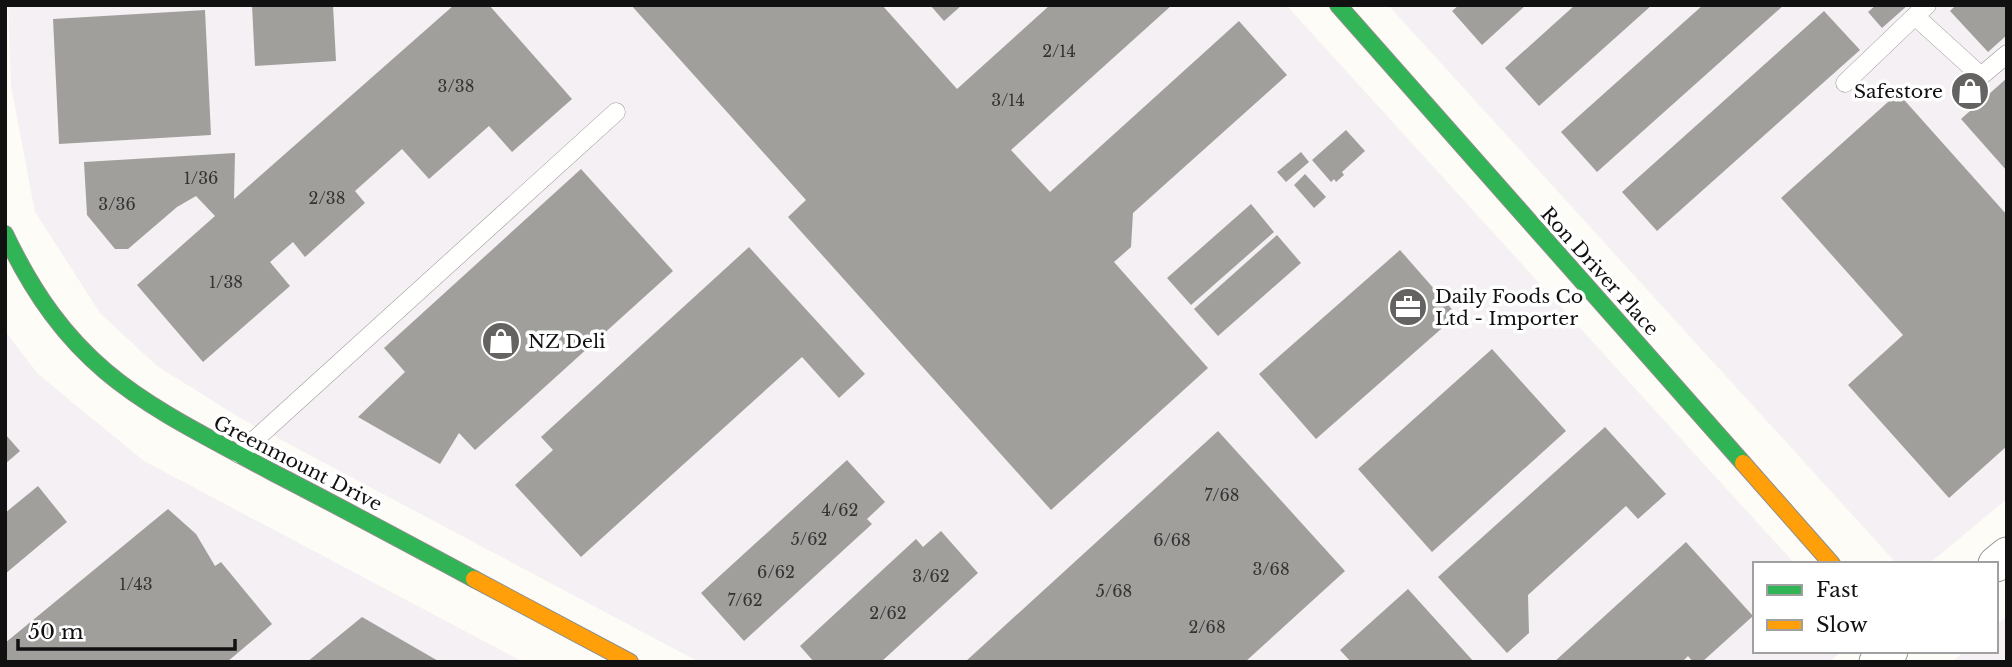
<svg xmlns="http://www.w3.org/2000/svg" width="2012" height="667" font-family="'Libre Baskerville',serif">
<rect width="100%" height="100%" fill="#fdfcf7"/>
<path fill="#f5f0f3" d="M 8,5 L 1286,5 L 1795,564 L 1755,564 L 1755,651 L 1842,651 L 1829,662 L 699,662 L 242,419 L 157,366 L 100,313 L 35,212 L 11,86 Z
M 1388,5 L 2007,5 L 2007,499 L 1931,562 L 1897,564 Z
M 5,331 L 38,374 L 144,461 L 523,662 L 5,662 Z
M 2007,616 L 2007,662 L 1952,662 L 1965,651 L 1996,651 L 1996,625 Z"/>
<path fill="#a19f9c" d="M 252,5 L 333,5 L 336,61 L 255,66 Z
M 454,5 L 489,5 L 572,99 L 512,152 L 489,126 L 429,179 L 402,149 L 355,191 L 365,203 L 305,257 L 293,242 L 270,262 L 290,286 L 203,362 L 137,285 L 215,216 L 196,196 L 177,207 L 128,249 L 115,249 L 87,215 L 84,162 L 235,153 L 234,199 Z
M 631,5 L 882,5 L 957,89 L 1050,5 L 1172,5 L 1011,150 L 1050,192 L 1239,21 L 1287,75 L 1133,213 L 1131,247 L 1114,262 L 1208,368 L 1051,510 L 788,217 L 806,200 Z
M 930,5 L 962,5 L 944,21 Z
M 1459,5 L 1526,5 L 1482,45 L 1452,11 Z
M 1575,5 L 1652,5 L 1539,106 L 1505,68 Z
M 1703,5 L 1784,5 L 1597,172 L 1561,132 Z
M 1876,5 L 1908,5 L 1882,28 L 1868,12 Z
M 1956,5 L 2007,5 L 2007,35 L 1988,52 L 1950,11 Z
M 205,10 L 211,135 L 59,144 L 53,19 Z
M 1824,11 L 1860,50 L 1657,231 L 1622,192 Z
M 2007,78 L 2007,171 L 1961,119 Z
M 1898,93 L 2007,215 L 2007,446 L 1949,498 L 1848,385 L 1903,335 L 1781,198 Z
M 1346,130 L 1365,151 L 1342,172 L 1344,175 L 1336,182 L 1334,179 L 1331,182 L 1312,160 Z
M 1301,152 L 1309,162 L 1286,182 L 1277,172 Z
M 581,169 L 673,271 L 475,450 L 459,433 L 440,464 L 358,417 L 405,372 L 384,348 Z
M 1305,174 L 1326,197 L 1314,208 L 1294,185 Z
M 1251,204 L 1274,232 L 1191,305 L 1167,278 Z
M 1277,235 L 1301,263 L 1218,336 L 1194,309 Z
M 749,247 L 865,374 L 839,398 L 802,357 L 581,557 L 515,485 L 553,450 L 541,437 Z
M 1400,250 L 1457,315 L 1316,439 L 1259,374 Z
M 1492,349 L 1566,431 L 1432,552 L 1358,469 Z
M 1605,427 L 1666,494 L 1638,519 L 1626,506 L 1528,595 L 1529,633 L 1507,653 L 1438,577 Z
M 1218,431 L 1345,571 L 1245,662 L 965,662 Z
M 5,434 L 20,451 L 5,464 Z
M 847,460 L 885,502 L 867,519 L 872,524 L 744,641 L 701,593 Z
M 38,486 L 67,522 L 5,574 L 5,513 Z
M 168,509 L 196,534 L 215,566 L 221,562 L 272,624 L 227,662 L 5,662 L 5,643 Z
M 941,531 L 978,573 L 881,662 L 814,662 L 800,646 L 916,539 L 923,547 Z
M 1686,542 L 1753,616 L 1702,662 L 1693,662 L 1688,656 L 1682,662 L 1554,662 Z
M 1408,589 L 1474,662 L 1351,662 L 1340,650 Z
M 362,617 L 440,662 L 307,662 Z"/>
<g fill="none" stroke-linecap="round" stroke-linejoin="round">
<defs>
<path id="lane" d="M 1927,5 L 1915,16 L 1981,76 L 2007,54
M 1845,83 L 1915,16
M 239,454 L 616,112"/>
<path id="street" d="M 1996,564 L 2007,555
M 1877,662 L 1890,651"/>
<path id="fast" d="M 1338,5 L 1743,463
M 5,234 C 71,373 144,403 272,472 C 340,507 407,543 474,579"/>
<path id="slow" d="M 1743,463 L 1832,564
M 474,579 L 630,662"/>
</defs>
<use href="#lane" stroke="#979795" stroke-width="19"/>
<use href="#street" stroke="#979795" stroke-width="37"/>
<use href="#fast" stroke="#8e8d8b" stroke-width="18"/>
<use href="#slow" stroke="#8e8d8b" stroke-width="18"/>
<use href="#lane" stroke="#fffffe" stroke-width="18"/>
<use href="#street" stroke="#fffffe" stroke-width="35"/>
<use href="#fast" stroke="#30b455" stroke-width="16"/>
<use href="#slow" stroke="#ff9f0a" stroke-width="16"/>
</g>
<defs>
<symbol id="shop-disc" viewBox="-11 -11 22 22"><circle r="9.5" fill="#646362" stroke="#fff"/><path d="M-5-2.5h2.3a2.7 3.5 0 0 1 5.4 0H5L5.5 6h-11ZM-1.5-2.5h3a1.5 2.3 0 0 0-3 0Z" fill="#fff"/></symbol>
<symbol id="office-disc" viewBox="-11 -11 22 22"><circle r="9.5" fill="#646362" stroke="#fff"/><path d="M-6-3h4V-5.5h4V-3h4V5H-6ZM-1-4.5V-3h2v-1.5ZM-6 0V1H6V0Z" fill="#fff"/></symbol>
</defs>
<g fill-rule="evenodd">
<use href="#shop-disc" x="1948" y="69" width="44" height="44"/>
<use href="#office-disc" x="1386" y="285" width="44" height="44"/>
<use href="#shop-disc" x="479" y="319" width="44" height="44"/>
</g>
<g text-anchor="middle" stroke-width="7" stroke-linejoin="round" paint-order="stroke">
<g font-size="16" fill="#353434">
<text x="1059" y="57">2/14</text>
<text x="456" y="92">3/38</text>
<text x="1008" y="106">3/14</text>
<text x="201" y="184">1/36</text>
<text x="327" y="204">2/38</text>
<text x="117" y="210">3/36</text>
<text x="226" y="288">1/38</text>
<text x="1222" y="501">7/68</text>
<text x="840" y="516">4/62</text>
<text x="809" y="545">5/62</text>
<text x="1172" y="546">6/68</text>
<text x="1271" y="575">3/68</text>
<text x="776" y="578">6/62</text>
<text x="931" y="582">3/62</text>
<text x="136" y="590">1/43</text>
<text x="1114" y="597">5/68</text>
<text x="745" y="606">7/62</text>
<text x="888" y="619">2/62</text>
<text x="1207" y="633">2/68</text>
</g>
<g font-size="19" fill="#111" stroke="#fff" text-anchor="start">
<text x="1943" y="98" text-anchor="end">Safestore</text>
<text x="1435" y="303">Daily Foods Co<tspan x="1435" dy="22">Ltd - Importer</tspan></text>
<text x="528" y="348">NZ Deli</text>
</g>
<g font-size="19" fill="#111" stroke="#fff">
<text transform="translate(1600 271) rotate(48)" y="7">Ron Driver Place</text>
<text transform="translate(298 463) rotate(27)" y="7">Greenmount Drive</text>
</g>
</g>
<rect width="2012" height="667" fill="none" stroke="#111111" stroke-width="14"/>
<rect x="1753" y="562" width="245" height="91" fill="#ffffff" stroke="#a0a0a0" stroke-width="2"/>
<rect x="1767" y="585" width="35" height="10" fill="#30b455" stroke="#a0a0a0" stroke-width="2"/>
<text x="1816" y="597" font-size="21" fill="#111111">Fast</text>
<rect x="1767" y="620" width="35" height="10" fill="#ff9f0a" stroke="#a0a0a0" stroke-width="2"/>
<text x="1816" y="632" font-size="21" fill="#111111">Slow</text>
<path d="M18 639v10h217v-10" fill="none" stroke="#111111" stroke-width="3.5"/>
<text x="28" y="639" font-size="21" fill="#111111" stroke="#ffffff" stroke-width="5" paint-order="stroke">50 m</text>
</svg>
